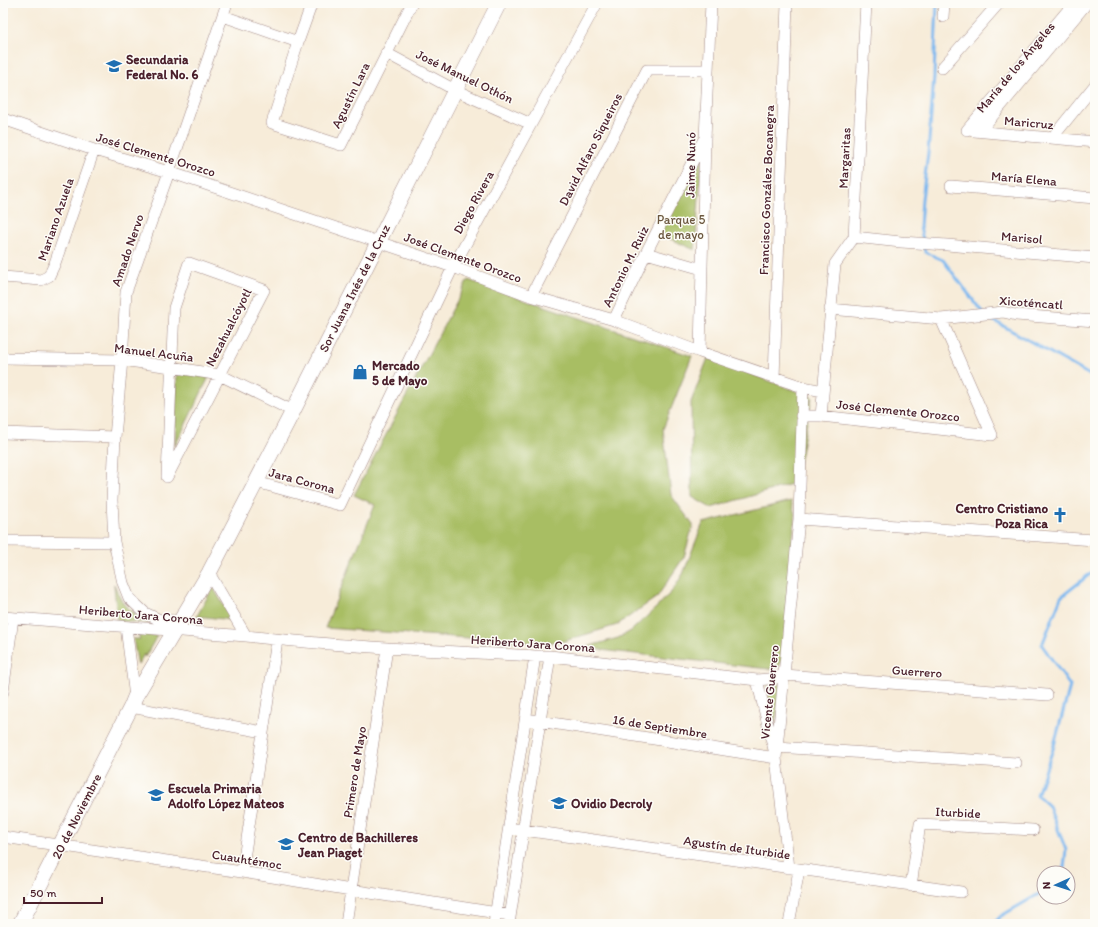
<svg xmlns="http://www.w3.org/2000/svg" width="1098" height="927" font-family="Itim,sans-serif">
<rect width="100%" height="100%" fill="#fdfcf7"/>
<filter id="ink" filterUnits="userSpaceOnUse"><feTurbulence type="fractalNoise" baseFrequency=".025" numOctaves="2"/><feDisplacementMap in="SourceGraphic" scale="8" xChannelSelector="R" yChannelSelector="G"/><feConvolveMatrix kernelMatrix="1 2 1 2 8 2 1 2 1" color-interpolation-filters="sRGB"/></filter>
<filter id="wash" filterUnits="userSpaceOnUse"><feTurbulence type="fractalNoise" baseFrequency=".012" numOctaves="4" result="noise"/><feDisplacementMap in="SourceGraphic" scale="16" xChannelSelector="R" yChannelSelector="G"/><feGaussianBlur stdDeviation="0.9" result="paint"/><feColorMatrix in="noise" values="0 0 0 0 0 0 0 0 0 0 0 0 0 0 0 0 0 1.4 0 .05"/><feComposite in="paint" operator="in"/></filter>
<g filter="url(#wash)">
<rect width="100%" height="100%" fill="#f7ecd9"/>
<path fill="#a8be63" stroke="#796e47" d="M 702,159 L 695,250 L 659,234 Z
M 468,280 L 692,356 L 663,429 L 671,495 L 693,525 L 684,557 L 657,597 L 617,625 L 561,642 L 525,642 L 325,628 L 375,505 L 354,495 Z
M 708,358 L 812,397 L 795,483 L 711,508 L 692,497 L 691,402 Z
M 177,373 L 209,377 L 175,446 Z
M 791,501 L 795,514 L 783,660 L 779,666 L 769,669 L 583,648 L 618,638 L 631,631 L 657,607 L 673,590 L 683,574 L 703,523 Z
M 114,584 L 120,598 L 126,607 L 149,623 L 117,621 Z
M 213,587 L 232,620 L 197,616 Z
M 138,633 L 157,636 L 145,657 L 144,654 L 138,665 L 133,639 L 140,639 Z
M 783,684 L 774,727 L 767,686 Z"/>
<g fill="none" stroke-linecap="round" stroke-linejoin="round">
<path stroke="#7db8ef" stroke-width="3" d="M 923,240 L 920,227 L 922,199 L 928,153 L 934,76 L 937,3
M 924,246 L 925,252 L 943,260 L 982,312
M 989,318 L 1095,378
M 1061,873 L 1064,867 L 1066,850 L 1049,806 L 1037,795 L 1053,749 L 1070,686 L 1042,645 L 1061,597 L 1095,570
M 993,924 L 1001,916 L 1044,891"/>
</g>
</g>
<g filter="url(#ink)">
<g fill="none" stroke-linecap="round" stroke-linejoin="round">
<defs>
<path id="minor" d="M 312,3 L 298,42 L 272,123 L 341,145 L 412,3
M 223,16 L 298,42
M 943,17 L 944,3
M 386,53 L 455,90 L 531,124
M 942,68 L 999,3
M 3,119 L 94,150 L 169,172 L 453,267 L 531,296 L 614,320 L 700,352 L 803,387 L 823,391
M 967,130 L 1074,3
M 974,131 L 1095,142
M 980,131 L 1087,3
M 1052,138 L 1095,85
M 951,186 L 1095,198
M 854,237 L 901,242 L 947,245 L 1095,258
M 646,253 L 702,269
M 189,263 L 264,290 L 167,477 L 174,308 Z
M 3,277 L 41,280 L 49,276 L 55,263 L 94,150
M 531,296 L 647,70 L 708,70
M 830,309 L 941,319 L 1003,312 L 1016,315 L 1095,321
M 614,320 L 646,253 L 703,141
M 700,352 L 705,139 L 711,3
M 3,358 L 122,360 L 171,367 L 220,375 L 293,411
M 774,378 L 787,3
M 801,416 L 821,416 L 992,435 L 941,319
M 821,416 L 835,264 L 854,237 L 866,3
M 3,433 L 115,437
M 256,482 L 340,505 L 453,267 L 597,3
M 799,519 L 1094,540
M 3,541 L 114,542
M 209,573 L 246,636
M 3,617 L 246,636 C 342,647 439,651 535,656 L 550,656 L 757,680 L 768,679 L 785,675 L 1047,695
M 180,621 L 160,620 L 145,613 L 129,598 L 123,583 L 114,542 L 112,500 L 115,437 L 122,360 L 126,292 L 169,172 L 227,3
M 126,627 L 135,697
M 3,692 L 13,618
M 131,707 L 263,732
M 526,719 L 776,758 L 757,680
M 777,747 L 1016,763
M 509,828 L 961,892
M 3,837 L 242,872 L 351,890 L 510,915
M 789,868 L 776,758 L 799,519 L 803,387
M 242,872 L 277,640
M 911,886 L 920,824 L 1033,830
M 346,924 L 387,648
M 494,924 L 535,656
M 509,924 L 550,656
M 789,924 L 799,870"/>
<path id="secondary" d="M 20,924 L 131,707 L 135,697 L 209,573 L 293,411 L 499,3"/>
</defs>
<use href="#minor" stroke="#a08682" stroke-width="12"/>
<use href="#secondary" stroke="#a08682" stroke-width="16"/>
<use href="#minor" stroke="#fff" stroke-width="11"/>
<use href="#secondary" stroke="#fff" stroke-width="15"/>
</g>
</g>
<defs>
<symbol id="school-bare" viewBox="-9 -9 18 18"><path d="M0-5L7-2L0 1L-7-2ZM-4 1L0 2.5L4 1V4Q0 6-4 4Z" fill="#1f6fb2" stroke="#fdfcf7" stroke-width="2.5" paint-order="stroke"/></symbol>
<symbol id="shop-bare" viewBox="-9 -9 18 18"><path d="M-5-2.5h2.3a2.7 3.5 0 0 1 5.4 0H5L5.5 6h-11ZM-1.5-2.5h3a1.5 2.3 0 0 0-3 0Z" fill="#1f6fb2" stroke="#fdfcf7" stroke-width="2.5" paint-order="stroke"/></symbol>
<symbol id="church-bare" viewBox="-9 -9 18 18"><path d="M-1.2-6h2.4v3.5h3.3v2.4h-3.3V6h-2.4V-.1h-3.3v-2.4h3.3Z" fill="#1f6fb2" stroke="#fdfcf7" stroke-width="2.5" paint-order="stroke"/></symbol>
<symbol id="university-bare" viewBox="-9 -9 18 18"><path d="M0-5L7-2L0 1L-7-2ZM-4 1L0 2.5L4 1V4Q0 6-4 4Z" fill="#1f6fb2" stroke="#fdfcf7" stroke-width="2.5" paint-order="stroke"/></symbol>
</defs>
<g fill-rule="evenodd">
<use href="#school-bare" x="103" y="55" width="22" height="22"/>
<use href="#shop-bare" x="349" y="361" width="22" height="22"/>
<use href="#church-bare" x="1049" y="504" width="22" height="22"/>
<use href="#school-bare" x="145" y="784" width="22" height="22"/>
<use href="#school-bare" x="548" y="792" width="22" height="22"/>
<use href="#university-bare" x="275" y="833" width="22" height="22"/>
</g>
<g text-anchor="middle" stroke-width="3" stroke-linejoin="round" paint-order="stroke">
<g font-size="13" font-weight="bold" fill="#4a1f2b" stroke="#fdfcf7" text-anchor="start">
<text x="126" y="64">Secundaria<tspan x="126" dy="15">Federal No. 6</tspan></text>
<text x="372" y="370">Mercado<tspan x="372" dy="15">5 de Mayo</tspan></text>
<text x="1048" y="513" text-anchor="end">Centro Cristiano<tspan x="1048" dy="15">Poza Rica</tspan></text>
<text x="168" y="793">Escuela Primaria<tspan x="168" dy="15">Adolfo López Mateos</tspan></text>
<text x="571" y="808">Ovidio Decroly</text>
<text x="298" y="842">Centro de Bachilleres<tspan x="298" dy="15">Jean Piaget</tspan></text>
</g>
<g font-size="13" fill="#4a1f2b" stroke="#fdfcf7">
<text transform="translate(1015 67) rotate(-50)" y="5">María de los Ángeles</text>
<text transform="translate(465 76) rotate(26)" y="5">José Manuel Othón</text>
<text transform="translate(350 95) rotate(-64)" y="5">Agustín Lara</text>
<text transform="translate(1029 122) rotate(5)" y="5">Maricruz</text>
<text transform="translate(590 149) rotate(-63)" y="5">David Alfaro Siqueiros</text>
<text transform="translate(156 154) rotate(17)" y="5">José Clemente Orozco</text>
<text transform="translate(844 158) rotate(-87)" y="5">Margaritas</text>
<text transform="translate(690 165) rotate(-89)" y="5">Jaime Nunó</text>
<text transform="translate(1024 178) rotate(5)" y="5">María Elena</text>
<text transform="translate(766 190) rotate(-88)" y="5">Francisco González Bocanegra</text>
<text transform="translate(473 202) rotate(-61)" y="5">Diego Rivera</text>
<text transform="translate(55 219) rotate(-71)" y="5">Mariano Azuela</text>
<text transform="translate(1022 237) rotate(5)" y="5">Marisol</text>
<text transform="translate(127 250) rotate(-71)" y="5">Amado Nervo</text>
<text transform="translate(463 257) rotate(20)" y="5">José Clemente Orozco</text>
<text transform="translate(625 266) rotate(-64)" y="5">Antonio M. Ruiz</text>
<text transform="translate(354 288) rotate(-63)" y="5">Sor Juana Inés de la Cruz</text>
<text transform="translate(1031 302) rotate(4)" y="5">Xicoténcatl</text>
<text transform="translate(228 327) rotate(-63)" y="5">Nezahualcóyotl</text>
<text transform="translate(154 352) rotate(7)" y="5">Manuel Acuña</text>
<text transform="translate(898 410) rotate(6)" y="5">José Clemente Orozco</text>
<text transform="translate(302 480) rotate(15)" y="5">Jara Corona</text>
<text transform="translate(141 614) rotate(5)" y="5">Heriberto Jara Corona</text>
<text transform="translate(533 643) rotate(4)" y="5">Heriberto Jara Corona</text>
<text transform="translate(917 671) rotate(4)" y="5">Guerrero</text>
<text transform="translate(769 692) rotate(-84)" y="5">Vicente Guerrero</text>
<text transform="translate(660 726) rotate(9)" y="5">16 de Septiembre</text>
<text transform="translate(354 772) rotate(-81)" y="5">Primero de Mayo</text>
<text transform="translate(958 812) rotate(3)" y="5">Iturbide</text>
<text transform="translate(76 816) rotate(-63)" y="5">20 de Noviembre</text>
<text transform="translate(737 847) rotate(8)" y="5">Agustín de Iturbide</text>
<text transform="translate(247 859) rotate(9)" y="5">Cuauhtémoc</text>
</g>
<g font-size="13" fill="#6b573f" stroke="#fdfcf7">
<text x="681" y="224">Parque 5<tspan x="681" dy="15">de mayo</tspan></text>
</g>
</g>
<rect width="1098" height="927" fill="none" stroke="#fdfcf7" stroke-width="16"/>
<g transform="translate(1056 885) rotate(267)"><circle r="19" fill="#fdfcf7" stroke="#b5a4a5"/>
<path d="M0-3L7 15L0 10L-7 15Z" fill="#1f6fb2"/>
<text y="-6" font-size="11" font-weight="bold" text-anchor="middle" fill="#4a1f2b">N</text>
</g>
<path d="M24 897v6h78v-6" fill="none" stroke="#4a1f2b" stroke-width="2"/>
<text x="30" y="897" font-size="12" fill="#4a1f2b" stroke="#fdfcf7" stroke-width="3" paint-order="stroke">50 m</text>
</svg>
